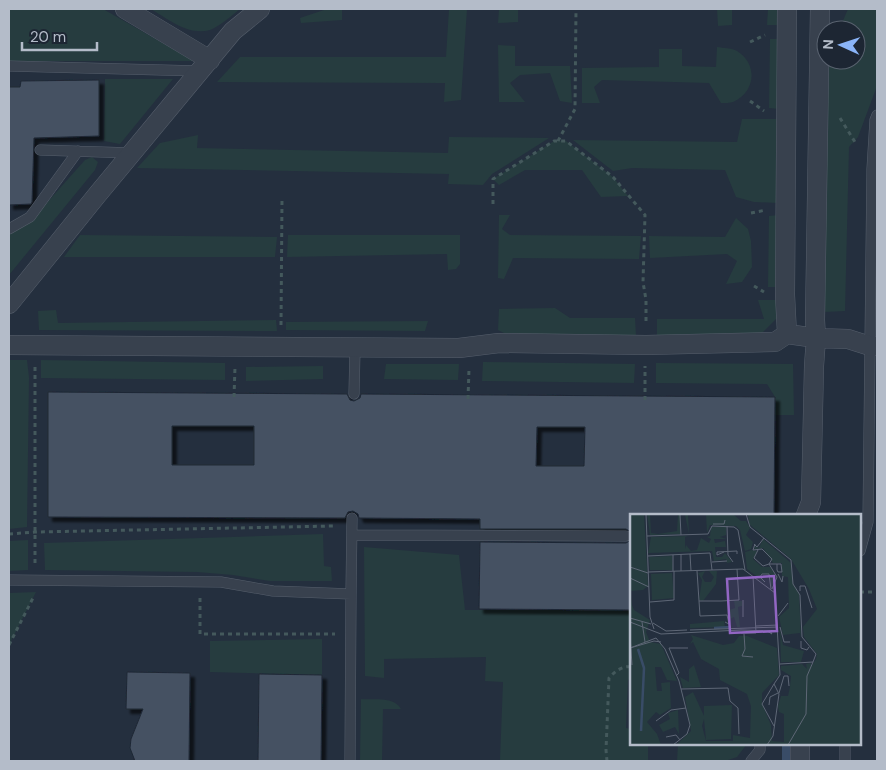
<svg xmlns="http://www.w3.org/2000/svg" width="886" height="770" font-family="'DM Sans',sans-serif">
<defs>
<filter id="shadow"><feDropShadow dx="4.5" dy="4.5" stdDeviation="1" flood-color="#0009"/></filter>
</defs>
<rect width="100%" height="100%" fill="#242f3e"/>
<path fill="#263c3f" d="M 9,9 L 103,9 L 194,61 L 9,61 Z
M 151,9 L 240,9 C 231,16 220,26 210,30 C 188,36 168,19 151,9 Z
M 327,9 L 342,9 L 342,20 L 301,23 L 300,18 Z
M 449,9 L 467,9 L 461,100 L 444,102 L 445,83 L 217,82 L 240,57 L 446,57 Z
M 499,9 L 518,9 L 518,22 L 498,23 Z
M 717,9 L 732,9 L 732,25 L 718,26 Z
M 768,9 L 780,9 L 779,25 L 767,25 Z
M 848,9 L 877,9 L 877,86 L 858,137 L 849,147 L 845,311 L 824,312 L 826,60 L 856,60 L 856,30 L 839,30 Z
M 770,39 L 781,39 L 780,109 L 769,108 Z
M 498,45 L 515,46 L 515,66 L 570,66 L 572,103 L 560,101 L 550,73 L 520,75 L 510,83 L 525,102 L 499,102 Z
M 717,47 C 723,48 732,48 737,51 C 758,64 756,92 733,102 C 730,103 725,103 721,103 L 709,83 L 602,80 L 594,87 L 600,103 L 582,103 L 582,68 L 659,67 L 659,49 L 682,49 L 682,66 L 716,67 Z
M 105,79 L 173,79 L 120,144 L 104,141 Z
M 742,119 L 780,119 L 779,203 L 754,202 L 736,197 L 725,170 L 632,168 L 613,171 L 573,140 L 737,142 Z
M 198,135 L 197,148 L 448,153 L 449,137 L 549,138 L 492,174 L 483,185 L 448,184 L 449,174 L 137,168 L 160,143 Z
M 554,141 L 566,141 L 613,177 L 628,196 L 601,197 L 582,170 L 525,170 L 499,185 L 493,179 Z
M 92,157 L 98,162 L 95,170 L 9,275 L 9,232 L 27,225 L 85,160 Z
M 499,215 L 510,215 L 502,229 L 510,235 L 641,236 L 639,259 L 513,258 L 504,279 L 498,278 Z
M 779,215 L 780,287 L 768,287 L 769,216 Z
M 736,218 L 748,229 L 751,241 L 752,267 L 742,282 L 726,284 L 737,261 L 727,254 L 650,258 L 649,236 L 725,237 Z
M 80,235 L 277,237 L 275,257 L 64,257 Z
M 288,235 L 460,235 L 460,264 L 456,269 L 448,270 L 447,254 L 287,257 Z
M 758,300 L 779,300 L 778,317 L 759,336 L 657,336 L 657,319 L 764,319 Z
M 555,308 L 570,318 L 635,318 L 636,336 L 510,336 L 498,330 L 499,309 Z
M 56,310 L 58,323 L 276,320 L 277,331 L 39,330 L 38,311 Z
M 428,321 L 425,331 L 286,330 L 286,322 Z
M 9,360 L 27,360 L 29,377 L 27,527 L 9,529 Z
M 41,360 L 225,363 L 225,380 L 41,378 Z
M 483,362 L 635,364 L 634,383 L 482,381 Z
M 656,363 L 793,364 L 794,415 L 775,415 L 775,397 L 767,384 L 656,383 Z
M 386,364 L 459,364 L 458,380 L 384,379 Z
M 323,366 L 323,379 L 246,381 L 246,367 Z
M 323,534 L 324,566 L 331,567 L 332,581 L 270,581 L 233,575 L 197,572 L 45,570 L 44,543 Z
M 28,540 L 28,570 L 9,571 L 9,541 Z
M 364,547 L 459,555 L 465,610 L 631,610 L 631,679 L 628,680 L 626,728 L 631,729 L 631,744 L 648,744 L 648,761 L 500,760 L 503,682 L 485,681 L 486,657 L 384,659 L 384,678 L 365,676 Z
M 36,592 L 9,645 L 9,593 Z
M 322,639 L 322,675 L 210,672 L 210,641 Z
M 361,699 C 374,700 394,696 401,709 L 383,709 L 382,761 L 360,761 Z
M 678,744 L 747,744 L 737,757 L 725,761 L 677,761 Z"/>
<g fill="none" stroke-linecap="round" stroke-linejoin="round">
<path stroke="#394c67" stroke-width="8" d="M 786,761 L 786,744"/>
</g>
<path fill="#455162" stroke="#1f2835" fill-rule="evenodd" filter="url(#shadow)" d="M 99,80 L 99,136 L 34,138 L 32,202 L 31,204 L 9,205 L 9,87 L 20,87 L 21,81 Z
M 48,392 L 347,394 L 350,400 L 354,401 L 360,398 L 361,394 L 775,397 L 774,515 L 631,515 L 631,532 L 626,529 L 480,529 L 480,519 L 359,518 L 358,514 L 353,511 L 348,512 L 345,518 L 48,517 ZM 172,426 L 254,426 L 254,465 L 172,465 ZM 537,427 L 585,427 L 584,466 L 536,466 Z
M 631,540 L 631,610 L 479,609 L 480,542 L 626,543 Z
M 127,672 L 190,673 L 189,761 L 135,761 L 130,748 L 131,739 L 143,709 L 126,709 Z
M 259,674 L 322,675 L 321,761 L 258,761 Z"/>
<g fill="none" stroke-linecap="round" stroke-linejoin="round">
<defs>
<path id="lane" d="M 9,66 L 200,71
M 40,150 L 132,153
M 9,229 L 30,217 L 78,151
M 354,394 L 355,349
M 352,535 L 626,536
M 860,551 L 868,522 L 872,169 L 875,120 L 877,115
M 9,580 L 221,582 L 273,591 L 351,594 L 350,761
M 351,594 L 352,518
M 751,761 L 760,750 L 760,744
M 845,761 L 845,744"/>
<path id="street" d="M 125,9 L 210,60
M 787,9 L 785,295 L 787,334
M 9,304 L 97,195 L 233,31 L 260,9
M 9,345 L 459,348 L 499,343 L 646,345 L 775,342 L 787,334 L 816,338 L 848,339 L 870,346 L 877,346
M 806,515 L 811,502 L 814,366 L 816,338 L 815,320 L 820,9
M 800,761 L 800,744"/>
</defs>
<use href="#lane" stroke="#565f6c" stroke-width="11"/>
<use href="#street" stroke="#565f6c" stroke-width="20"/>
<path stroke="#44595c" stroke-width="3" stroke-dasharray="4 4" stroke-linecap="butt" d="M 750,42 L 765,35
M 750,101 L 764,111
M 840,118 L 855,142
M 558,141 L 575,109 L 576,9
M 493,204 L 493,179 L 554,141 L 566,141 L 613,177 L 645,215 L 643,282 L 646,300 L 646,324
M 751,213 L 766,210
M 754,286 L 764,292
M 281,325 L 282,199
M 35,367 L 35,563
M 234,397 L 235,367
M 468,399 L 469,369
M 645,400 L 645,366
M 9,534 L 35,532 L 335,526
M 860,592 L 877,592
M 200,598 L 200,634 L 335,634
M 9,645 L 33,598
M 607,761 L 606,750 L 609,678 C 614,672 623,665 631,667"/>
<use href="#lane" stroke="#38414e" stroke-width="10"/>
<use href="#street" stroke="#38414e" stroke-width="19"/>
</g>
<g transform="translate(630 514)">
<rect width="231" height="231" fill="#242f3e"/>
<path d="M 0,0 L 14,0 L 18,72 L 13,76 L 0,77 L 2,91 L 4,96 L 20,106 L 16,118 L 20,128 L 31,130 L 47,167 L 37,166 L 31,153 L 25,153 L 27,177 L 32,177 L 31,169 L 40,168 L 40,172 L 41,194 L 30,201 L 26,198 L 17,208 L 27,220 L 31,231 L 0,231 ZM 17,0 L 20,0 L 21,19 L 28,20 L 47,17 L 48,0 L 58,0 L 59,20 L 55,1 L 50,1 L 50,20 L 20,21 ZM 76,0 L 103,0 L 111,7 L 116,7 L 120,14 L 116,21 L 123,28 L 121,35 L 115,37 L 110,16 L 106,12 L 80,11 L 77,19 ZM 118,0 L 231,0 L 231,231 L 46,231 L 61,217 L 55,183 L 63,178 L 74,202 L 74,192 L 102,191 L 101,225 L 76,226 L 74,205 L 72,212 L 76,227 L 103,227 L 103,221 L 120,224 L 121,192 L 117,180 L 90,166 L 89,155 L 71,145 L 63,128 L 60,130 L 63,125 L 61,121 L 93,131 L 104,129 L 109,122 L 117,122 L 147,134 L 149,161 L 132,179 L 132,190 L 141,211 L 142,227 L 154,228 L 154,200 L 149,198 L 148,192 L 151,182 L 158,182 L 160,173 L 161,162 L 151,156 L 151,152 L 172,150 L 177,155 L 176,150 L 181,149 L 181,153 L 186,145 L 187,140 L 174,123 L 173,113 L 187,95 L 179,75 L 161,45 L 119,10 ZM 81,13 L 96,13 L 96,21 L 90,23 L 97,25 L 84,25 L 85,29 L 95,27 L 96,33 L 85,33 L 86,43 L 92,43 L 95,39 L 102,48 L 97,49 L 96,45 L 84,47 L 82,37 L 18,39 L 21,23 L 58,22 L 55,23 L 55,35 L 56,31 L 61,37 L 67,36 L 71,24 L 79,29 L 81,25 L 77,23 L 80,22 ZM 133,25 L 161,49 L 163,70 L 169,80 L 171,124 L 170,119 L 153,121 L 149,103 L 159,94 L 158,63 L 152,62 L 152,49 L 143,49 L 133,34 L 125,35 L 124,32 L 129,34 ZM 122,36 L 127,37 L 123,45 L 132,53 L 140,53 L 146,62 L 141,74 L 140,60 L 130,60 L 135,69 L 117,55 L 115,38 ZM 42,42 L 43,56 L 20,56 L 19,43 ZM 79,57 L 87,57 L 86,70 L 73,87 L 69,86 L 72,66 L 68,59 L 75,57 L 72,63 L 75,68 L 81,68 L 84,63 ZM 42,59 L 44,84 L 22,86 L 21,60 ZM 104,87 L 112,87 L 112,92 L 108,93 L 110,113 L 107,113 L 104,103 L 100,105 L 99,96 L 105,94 ZM 94,107 L 95,113 L 60,114 L 60,110 ZM 150,117 L 153,131 L 174,137 L 171,148 L 151,148 ZM 64,151 L 71,173 L 53,174 L 50,163 L 59,168 L 59,155 ZM 48,196 L 49,220 L 45,213 L 33,218 L 29,211 L 40,205 L 38,199 Z" fill="#263c3f"/>
<path fill="none" stroke="#394c67" stroke-width="2.5" d="M 84,114 L 101,113M 8,135 L 14,154 L 11,217"/>
<path fill="none" stroke="#5e6776" stroke-width="1" d="M 16,0 L 20,103 L 24,115M 116,0 L 120,13 L 161,46 L 163,70 L 170,81 L 172,123 L 186,140 L 183,148 L 150,150M 50,1 L 51,21M 83,10 L 94,10 L 95,6M 97,12 L 98,41 L 103,48M 17,22 L 78,20 L 82,12 L 104,13 L 108,16 L 115,56M 124,30 L 127,33 L 134,24M 125,30 L 123,36 L 132,35 L 142,45 L 139,50 L 147,63 L 142,75M 128,36 L 124,44 L 133,52 L 139,50 L 151,50 L 152,58 L 148,58 L 147,56 L 147,50M 94,38 L 87,41 L 87,38 L 107,37 L 107,40M 51,40 L 51,57M 60,40 L 61,57M 43,41 L 43,57M 18,42 L 80,39 L 82,56M 82,48 L 97,47M 0,53 L 18,59M 67,57 L 69,87 L 91,87 L 109,86 L 107,55M 18,58 L 113,55 L 145,79 L 150,161 L 144,170 L 149,180 L 143,222 L 137,231M 148,60 L 152,68 L 153,62M 0,64 L 19,73M 135,68 L 130,63 L 132,60 L 139,60 L 141,75M 170,77 L 170,72 L 175,72 L 182,94M 113,86 L 113,103M 69,87 L 70,102 L 97,101 L 99,110 L 95,108M 20,88 L 44,86 L 44,57M 148,102 L 158,89M 0,104 L 21,110M 0,108 L 31,120 L 111,116 L 140,117 L 142,120 L 137,117M 12,108 L 15,128M 23,109 L 36,117 L 57,116M 126,112 L 148,111M 150,113 L 154,128 L 160,128M 60,116 L 148,113M 111,119 L 126,119 L 123,62M 114,120 L 115,135 L 112,142 L 123,143M 0,121 L 2,151M 171,127 L 171,134 L 177,136 L 179,133M 0,134 L 26,124 L 35,135 L 49,167 L 60,211 L 57,220 L 43,231M 0,134 L 24,127 L 31,128M 39,134 L 49,159 L 46,162M 39,134 L 58,134M 51,175 L 98,174 L 100,187 L 108,194 L 109,220M 149,179 L 154,162 L 158,162 L 159,172M 139,191 L 140,183 L 148,179M 26,207 L 41,196 L 56,194M 144,212 L 132,190 L 144,170M 36,223 L 46,221 L 50,226M 158,231 L 176,200 L 177,162 L 183,148"/>
<path fill="#9266c3" fill-opacity="0.15" stroke="#9266c3" stroke-width="2.5" d="M 144,62 L 147,117 L 100,119 L 97,65 Z"/>
<rect width="231" height="231" fill="none" stroke="#b4bcc9" stroke-width="2.5"/>
</g>
<rect width="886" height="770" fill="none" stroke="#b4bcc9" stroke-width="20"/>
<g transform="translate(841 45) rotate(273)"><circle r="24" fill="#1d2633" stroke="#59626f"/>
<path d="M0-4L9 19L0 12L-9 19Z" fill="#8ab4f8"/>
<text y="-8" font-size="14" font-weight="bold" text-anchor="middle" fill="#b4bcc9">N</text>
</g>
<path d="M22 42v8h75v-8" fill="none" stroke="#b4bcc9" stroke-width="2.5"/>
<text x="30" y="42" font-size="15" fill="#b4bcc9" stroke="#1d2633" stroke-width="4" paint-order="stroke">20 m</text>
</svg>
